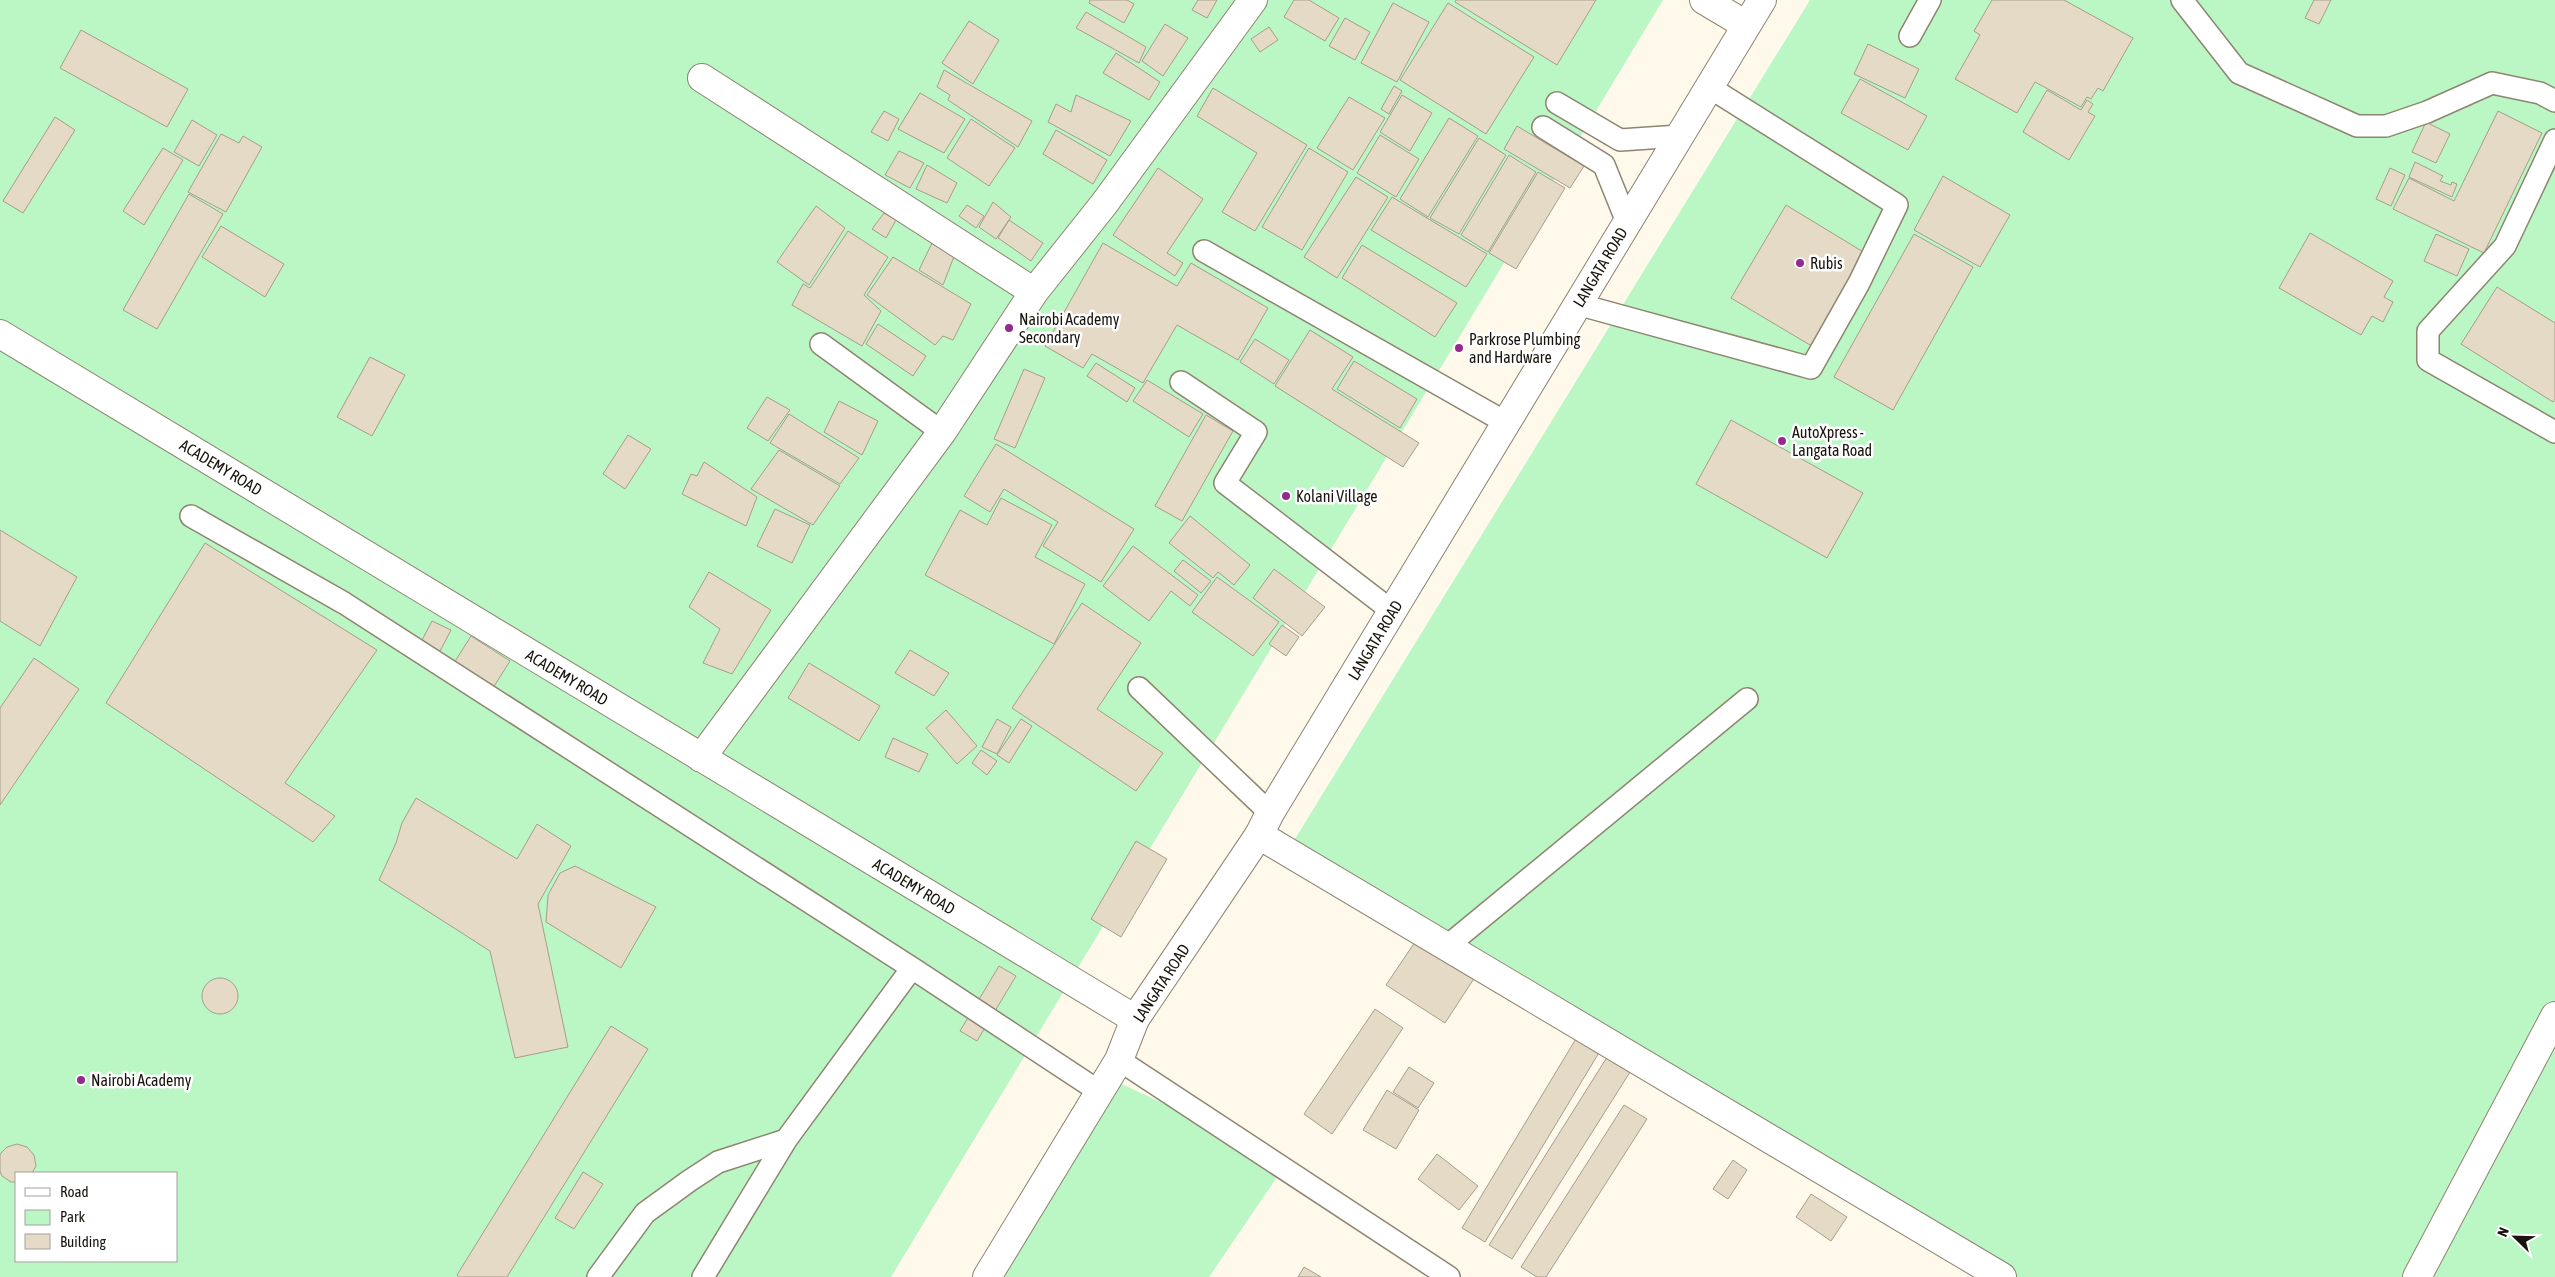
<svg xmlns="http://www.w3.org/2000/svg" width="2555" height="1277" font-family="'Asap Condensed',sans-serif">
<rect width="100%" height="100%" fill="#fff9ec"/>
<path fill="#baf7c5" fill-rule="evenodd" d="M 0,0 L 1663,0 L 891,1277 L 0,1277 ZM 16,1173 L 176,1173 L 176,1261 L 16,1261 Z
M 1810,0 L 2555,0 L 2555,1277 L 2003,1277 L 1287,852 Z
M 1102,1075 L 1288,1161 L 1209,1277 L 988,1277 Z"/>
<path fill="#e4dac5" stroke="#a79d89" d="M 1090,0 L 1127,0 L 1134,4 L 1124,23 L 1089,3 Z
M 1198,0 L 1217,0 L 1207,18 L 1192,10 Z
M 1294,0 L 1309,0 L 1339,18 L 1325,41 L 1284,17 Z
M 1456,0 L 1596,0 L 1557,65 L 1455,2 Z
M 1992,0 L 2064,0 L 2133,38 L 2103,91 L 2098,88 L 2091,99 L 2087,97 L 2081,107 L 2035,82 L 2017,113 L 1955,79 L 1980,35 L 1974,31 Z
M 2314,0 L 2331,0 L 2319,24 L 2305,18 Z
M 1393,3 L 1429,22 L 1397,82 L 1361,63 Z
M 1448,3 L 1534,57 L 1486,134 L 1400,80 Z
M 1086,12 L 1146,47 L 1139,63 L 1076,28 Z
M 1345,18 L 1370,32 L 1355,60 L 1329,46 Z
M 969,21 L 999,40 L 973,84 L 942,63 Z
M 1165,24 L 1188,38 L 1163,76 L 1142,61 Z
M 1269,27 L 1278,40 L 1260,52 L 1251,39 Z
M 81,30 L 188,89 L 167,127 L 60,68 Z
M 1868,44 L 1919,69 L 1905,98 L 1854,74 Z
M 1116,53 L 1160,82 L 1149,100 L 1103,73 Z
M 944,70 L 1032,121 L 1018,147 L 948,100 L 950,95 L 937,87 Z
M 1860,79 L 1927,116 L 1908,150 L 1841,113 Z
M 1394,86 L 1402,91 L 1389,114 L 1381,109 Z
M 1213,88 L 1307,145 L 1255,231 L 1222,212 L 1257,153 L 1197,116 Z
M 2047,90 L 2081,110 L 2087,100 L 2093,104 L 2088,112 L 2095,116 L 2069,160 L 2023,132 Z
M 920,93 L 965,119 L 944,153 L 898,129 Z
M 1076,95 L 1131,121 L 1110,156 L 1048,122 L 1056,104 L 1071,112 Z
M 1402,95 L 1432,113 L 1410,151 L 1380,132 Z
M 1349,97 L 1385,118 L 1353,170 L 1317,148 Z
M 884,111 L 899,119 L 888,141 L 871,132 Z
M 2498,111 L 2542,133 L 2484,253 L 2393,209 L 2409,178 L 2454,201 Z
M 55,117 L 75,130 L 23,213 L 3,201 Z
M 1449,118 L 1478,136 L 1428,217 L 1400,199 Z
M 971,119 L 1015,148 L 989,186 L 947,158 Z
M 192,120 L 217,135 L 199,166 L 174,152 Z
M 2426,122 L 2450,134 L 2436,163 L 2412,152 Z
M 1517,126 L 1584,166 L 1570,188 L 1504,149 Z
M 1056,130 L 1107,160 L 1093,184 L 1043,154 Z
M 221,134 L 239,143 L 243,136 L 262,147 L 226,212 L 188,192 Z
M 1380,135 L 1419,159 L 1396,197 L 1357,173 Z
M 1479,138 L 1506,155 L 1459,234 L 1430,218 Z
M 163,148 L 183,160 L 144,225 L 123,211 Z
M 1309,148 L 1348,172 L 1302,250 L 1262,227 Z
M 899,151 L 924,163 L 910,188 L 885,175 Z
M 1509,155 L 1536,172 L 1488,252 L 1461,235 Z
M 2415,162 L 2443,176 L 2440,181 L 2451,185 L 2452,182 L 2457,184 L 2452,197 L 2409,177 Z
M 927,165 L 957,183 L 947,203 L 916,189 Z
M 1158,168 L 1203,199 L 1167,253 L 1183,263 L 1175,276 L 1113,235 Z
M 2390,168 L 2405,175 L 2391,206 L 2376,199 Z
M 1538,172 L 1565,188 L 1516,269 L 1489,253 Z
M 1943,176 L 2010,215 L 1980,267 L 1914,230 Z
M 1356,177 L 1388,197 L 1337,278 L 1304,257 Z
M 189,194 L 223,214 L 157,329 L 123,310 Z
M 1392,197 L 1487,254 L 1466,287 L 1371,230 Z
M 993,202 L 1011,217 L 996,239 L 979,227 Z
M 967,205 L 984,216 L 976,228 L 959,216 Z
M 1786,205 L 1870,256 L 1815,348 L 1731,298 Z
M 816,206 L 845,228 L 809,285 L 777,262 Z
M 884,213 L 896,220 L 886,238 L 872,229 Z
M 1009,220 L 1043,243 L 1031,261 L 998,238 Z
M 221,226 L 284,264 L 265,297 L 202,257 Z
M 848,231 L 888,257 L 864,295 L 881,311 L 862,346 L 792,305 L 803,284 L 810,288 Z
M 2310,233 L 2393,281 L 2384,297 L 2393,302 L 2383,322 L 2372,316 L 2361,335 L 2279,288 Z
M 1914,234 L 1973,267 L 1893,410 L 1834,377 Z
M 2436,234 L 2469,249 L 2457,276 L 2424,261 Z
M 933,241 L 955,254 L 943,285 L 919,270 Z
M 1103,243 L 1177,286 L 1191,263 L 1268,308 L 1238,360 L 1177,325 L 1143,383 L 1092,354 L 1083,368 L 1045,346 Z
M 1362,245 L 1457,303 L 1435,337 L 1342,278 Z
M 893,257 L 971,304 L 953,340 L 943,336 L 935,345 L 867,295 Z
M 2497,287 L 2555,323 L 2555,399 L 2553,402 L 2461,344 Z
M 878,324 L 926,356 L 913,376 L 866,344 Z
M 1310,330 L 1353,357 L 1332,389 L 1419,443 L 1403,467 L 1275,386 Z
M 1255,339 L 1289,360 L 1274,384 L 1240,362 Z
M 370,357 L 405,375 L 372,436 L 337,417 Z
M 1354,361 L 1417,399 L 1400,428 L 1337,389 Z
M 1096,363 L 1135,388 L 1127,402 L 1087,376 Z
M 1024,369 L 1045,378 L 1015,448 L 994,439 Z
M 1147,380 L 1203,414 L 1189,437 L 1133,401 Z
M 767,397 L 790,410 L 768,441 L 747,428 Z
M 839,401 L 878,421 L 862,455 L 824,432 Z
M 789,414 L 859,458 L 840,484 L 770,443 Z
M 1206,415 L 1233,431 L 1182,521 L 1155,506 Z
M 1731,420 L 1863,493 L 1827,558 L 1696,484 Z
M 628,435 L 651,449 L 625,489 L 603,474 Z
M 996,444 L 1134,529 L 1101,582 L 1043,546 L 1058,522 L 1004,489 L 990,512 L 964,496 Z
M 779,450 L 840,486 L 813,525 L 751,489 Z
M 704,462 L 757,497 L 746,526 L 682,494 L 691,474 L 697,476 Z
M 1001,498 L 1052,525 L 1035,557 L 1085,584 L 1054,644 L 925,575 L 960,510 L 987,525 Z
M 775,509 L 810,525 L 792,563 L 757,546 Z
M 1190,516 L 1250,565 L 1234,585 L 1218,572 L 1213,578 L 1169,543 Z
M 0,530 L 77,577 L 40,646 L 0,621 Z
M 205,543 L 377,650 L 285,783 L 335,816 L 313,842 L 106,703 Z
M 1133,546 L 1198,595 L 1190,606 L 1171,591 L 1149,621 L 1103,586 Z
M 1183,560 L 1211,581 L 1201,593 L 1174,571 Z
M 1274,569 L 1325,607 L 1302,636 L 1253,598 Z
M 709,572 L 771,610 L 732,674 L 703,663 L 720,629 L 689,607 Z
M 1217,577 L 1279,622 L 1253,656 L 1192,612 Z
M 1082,603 L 1141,643 L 1097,709 L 1163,753 L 1136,791 L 1012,708 Z
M 432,621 L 451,630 L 439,653 L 420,644 Z
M 1282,625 L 1299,637 L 1286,656 L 1269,644 Z
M 471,636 L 510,661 L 493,688 L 454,663 Z
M 910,650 L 949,673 L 934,696 L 895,673 Z
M 34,658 L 79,689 L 0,805 L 0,708 Z
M 809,663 L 880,706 L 859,741 L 788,698 Z
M 946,710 L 977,746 L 957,764 L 926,728 Z
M 997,719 L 1011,727 L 997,754 L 982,747 Z
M 1021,719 L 1032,726 L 1009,763 L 997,755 Z
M 893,738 L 928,754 L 919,772 L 885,757 Z
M 981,750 L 997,761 L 987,775 L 972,763 Z
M 416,798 L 517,859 L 537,824 L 571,846 L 538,904 L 568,1047 L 515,1058 L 490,951 L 379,880 L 396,843 L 402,823 Z
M 1136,841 L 1167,859 L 1121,937 L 1091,919 Z
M 575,866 L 656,907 L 621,968 L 546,922 L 548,895 L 560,873 Z
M 1419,936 L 1477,974 L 1445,1023 L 1386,985 Z
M 999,966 L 1016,976 L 977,1041 L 960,1031 Z
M202 996a18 18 0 1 1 36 0a18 18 0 1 1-36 0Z
M 1375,1009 L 1403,1028 L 1332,1134 L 1304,1114 Z
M 611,1026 L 648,1049 L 507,1277 L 459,1277 L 457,1275 Z
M 1577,1037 L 1600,1051 L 1485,1242 L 1462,1228 Z
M 1609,1054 L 1632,1069 L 1512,1259 L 1489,1245 Z
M 1409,1067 L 1434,1083 L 1418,1108 L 1393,1092 Z
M 1387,1090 L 1419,1110 L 1396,1149 L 1363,1130 Z
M 1624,1105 L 1647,1119 L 1546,1277 L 1537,1277 L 1521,1267 Z
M 17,1144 L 27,1147 L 34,1155 L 36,1166 L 32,1173 L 16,1173 L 16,1182 L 11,1182 L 2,1176 L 0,1171 L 0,1154 L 7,1147 Z
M 1437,1154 L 1478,1186 L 1459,1210 L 1418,1179 Z
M 1733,1160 L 1747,1170 L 1728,1199 L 1713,1189 Z
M 583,1172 L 603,1184 L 574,1229 L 555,1218 Z
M 1811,1194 L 1847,1217 L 1831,1241 L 1796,1217 Z
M 1304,1267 L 1321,1277 L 1298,1277 Z"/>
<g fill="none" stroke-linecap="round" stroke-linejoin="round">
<defs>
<path id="lane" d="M 2182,0 L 2239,73 L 2357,126 L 2386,126 L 2427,112 L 2492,83 L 2540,93 L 2555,101
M 1910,36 L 1930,0
M 1557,103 L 1620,140 L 1679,136
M 1543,127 L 1604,165 L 1627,222
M 2555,140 L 2505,246 L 2428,331 L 2428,360 L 2555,432
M 1204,251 L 1505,422
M 1577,304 L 1811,368 L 1859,283 L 1897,205 L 1709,87
M 821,344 L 942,432
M 1181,382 L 1256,432 L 1225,483 L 1392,611
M 191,516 L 344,603 L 912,968
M 1139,688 L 1270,813
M 1446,947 L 1747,699
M 1119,1060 L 1449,1277
M 598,1277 L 645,1213 L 689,1181 L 718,1162 L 786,1140
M 703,1277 L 786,1140 L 912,968 L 1100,1092"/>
<path id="street" d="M 1704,0 L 1746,25
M 702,78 L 1034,292
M 0,334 L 1135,1019
M 701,758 L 942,432 L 1034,292 L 1104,204 L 1253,0
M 1259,835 L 2002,1277
M 2417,1277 L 2555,1016"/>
<path id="secondary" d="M 987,1277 L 1119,1060 L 1135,1019 L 1259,835 L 1270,813 L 1762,0"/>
</defs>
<use href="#lane" stroke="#8e8571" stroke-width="24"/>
<use href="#street" stroke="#8e8571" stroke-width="30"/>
<use href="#secondary" stroke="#8e8571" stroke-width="30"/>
<use href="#lane" stroke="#fff" stroke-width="21"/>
<use href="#street" stroke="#fff" stroke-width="28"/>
<use href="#secondary" stroke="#fff" stroke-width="28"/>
</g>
<g fill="#942a8e" stroke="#fff" stroke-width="2">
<circle cx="1800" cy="263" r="5"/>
<circle cx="1009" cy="328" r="5"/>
<circle cx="1459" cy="348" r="5"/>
<circle cx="1782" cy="441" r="5"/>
<circle cx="1286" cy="496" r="5"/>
<circle cx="81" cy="1080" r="5"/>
</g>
<g text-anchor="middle" stroke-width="5" stroke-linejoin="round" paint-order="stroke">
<g font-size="16" fill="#18140d" stroke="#fff" text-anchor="start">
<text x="1810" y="269">Rubis</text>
<text x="1019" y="325">Nairobi Academy<tspan x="1019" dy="18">Secondary</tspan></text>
<text x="1469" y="345">Parkrose Plumbing<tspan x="1469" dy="18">and Hardware</tspan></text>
<text x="1792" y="438">AutoXpress -<tspan x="1792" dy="18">Langata Road</tspan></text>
<text x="1296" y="502">Kolani Village</text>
<text x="91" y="1086">Nairobi Academy</text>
</g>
<g font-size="16" fill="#18140d" stroke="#fff">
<text transform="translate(1600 267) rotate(-59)" y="6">LANGATA ROAD</text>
<text transform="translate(221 467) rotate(31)" y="6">ACADEMY ROAD</text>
<text transform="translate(1375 640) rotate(-59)" y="6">LANGATA ROAD</text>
<text transform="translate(567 677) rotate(31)" y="6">ACADEMY ROAD</text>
<text transform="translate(914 886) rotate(31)" y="6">ACADEMY ROAD</text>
<text transform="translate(1161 983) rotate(-57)" y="6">LANGATA ROAD</text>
</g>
</g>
<rect x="15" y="1172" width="162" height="90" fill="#ffffff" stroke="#a3a19e"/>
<rect x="25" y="1188" width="25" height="8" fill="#ffffff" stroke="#a3a19e"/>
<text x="60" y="1197" font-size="15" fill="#18140d">Road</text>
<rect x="25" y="1210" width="25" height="15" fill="#baf7c5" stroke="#a3a19e"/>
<text x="60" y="1222" font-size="15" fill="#18140d">Park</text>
<rect x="25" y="1234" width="25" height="15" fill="#e4dac5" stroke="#a3a19e"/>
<text x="60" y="1247" font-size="15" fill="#18140d">Building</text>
<g transform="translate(2515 1237) rotate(293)" stroke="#ffffff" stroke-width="4" paint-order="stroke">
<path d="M0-4L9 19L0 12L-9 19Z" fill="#18140d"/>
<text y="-8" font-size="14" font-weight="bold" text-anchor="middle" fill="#18140d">N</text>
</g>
</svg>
